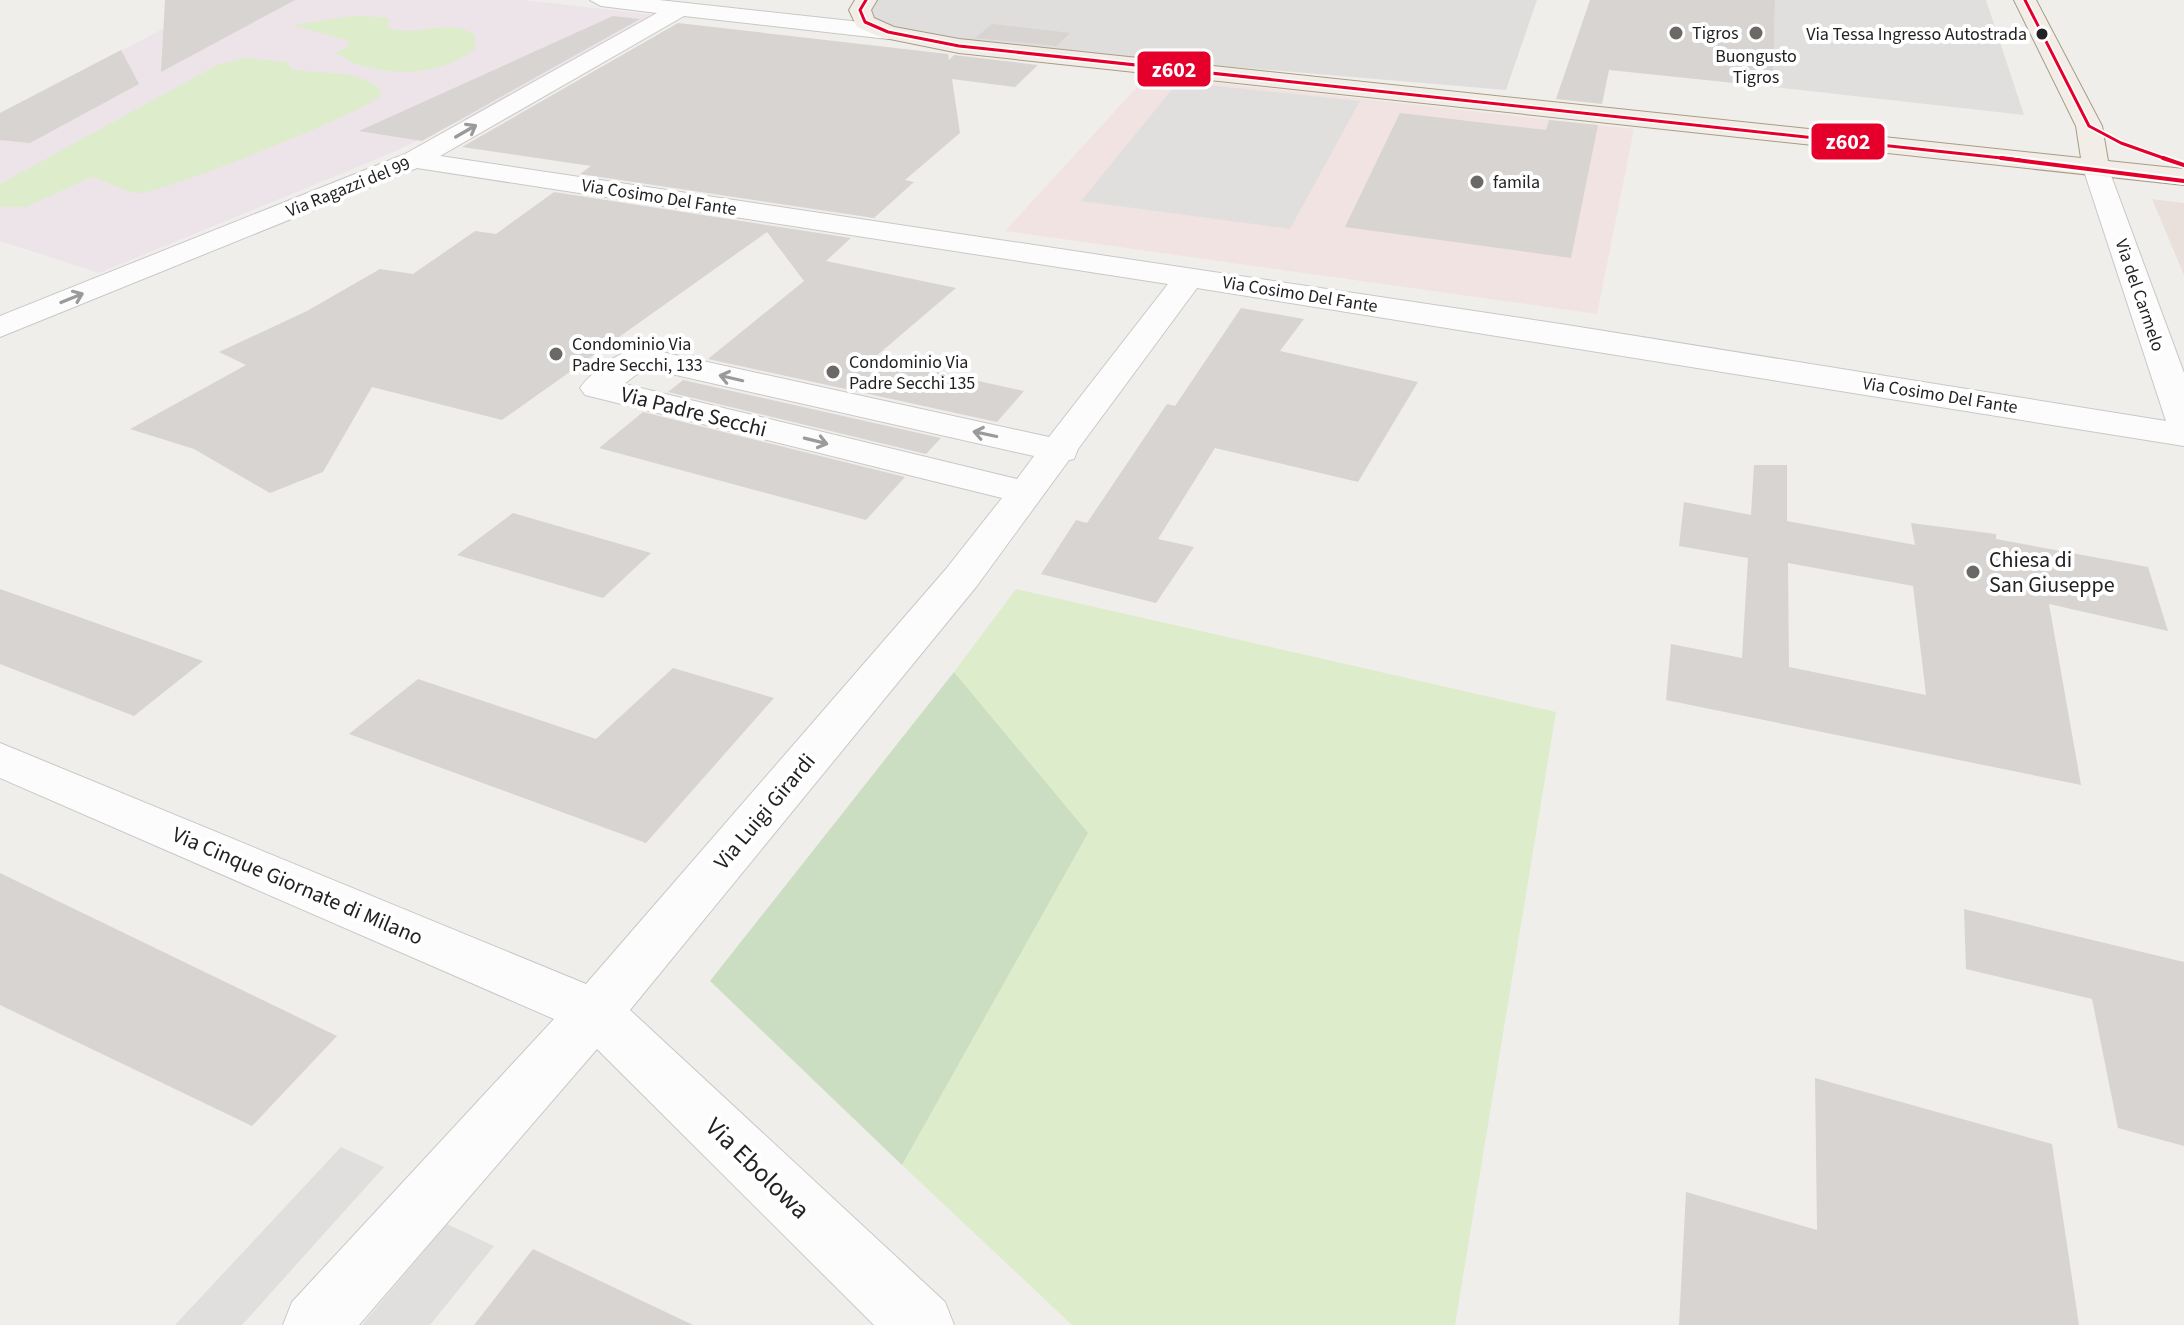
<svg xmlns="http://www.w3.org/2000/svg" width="2184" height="1325" font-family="'Source Sans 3',sans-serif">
<rect width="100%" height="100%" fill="#f0eeeb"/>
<path fill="#dfdedc" d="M 874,0 L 1537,0 L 1506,90 L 964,44 L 891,30 L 872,21 L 867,10 Z"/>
<path fill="#f1e3e1" d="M 1148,75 L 1634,129 L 1597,314 L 1005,231 Z"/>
<path fill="#ede4e9" d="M 219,0 L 524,0 L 656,15 L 513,97 L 382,157 L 99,273 L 0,241 L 0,113 Z"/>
<path fill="#eae0db" d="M 2152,199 L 2184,203 L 2184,275 Z"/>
<path fill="#ddeccb" d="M 353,16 L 385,17 L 390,19 L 387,27 C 415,39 448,16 475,35 L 475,49 C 441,75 397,77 356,64 C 348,61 343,55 334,53 L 348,47 L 349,41 L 293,25 Z
M 247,58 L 288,62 L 291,69 C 322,76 351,67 379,88 L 381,95 C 373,109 158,195 138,193 C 123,191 106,181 92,177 L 26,207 L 0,207 L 0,184 L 219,64 Z
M 1016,589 L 1556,712 L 1455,1325 L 1072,1325 L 902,1165 L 1087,833 L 954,672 Z"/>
<path fill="#cbdec1" d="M 954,672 L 1088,833 L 902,1165 L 710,981 Z"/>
<path fill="#e0dfde" d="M 1775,0 L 1986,0 L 2024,115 L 1773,87 Z
M 1178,82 L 1360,101 L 1290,229 L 1081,201 Z
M 341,1147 L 384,1167 L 242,1325 L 175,1325 Z
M 447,1224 L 494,1246 L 430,1325 L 362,1325 Z"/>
<path fill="#d7d4d2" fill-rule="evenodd" d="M 165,0 L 295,0 L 161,72 Z
M 1590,0 L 1775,0 L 1773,87 L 1609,70 L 1602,104 L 1556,99 Z
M 613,16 L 640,19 L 422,141 L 359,131 Z
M 678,23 L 948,54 L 949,60 L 954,55 L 1038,65 L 1015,87 L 952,79 L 960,133 L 905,180 L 914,182 L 874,218 L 580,174 L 591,166 L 462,147 Z
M 992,24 L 1070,33 L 1056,46 L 975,38 Z
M 121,50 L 139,84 L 30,143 L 0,140 L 0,113 Z
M 1400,113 L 1546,130 L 1549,120 L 1598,125 L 1571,258 L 1345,227 Z
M 554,192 L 851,238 L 826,261 L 956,288 L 874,358 L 1024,391 L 997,422 L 708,359 L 804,281 L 767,232 L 502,420 L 372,387 L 323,472 L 270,493 L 194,449 L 130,429 L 246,365 L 219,352 L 307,311 L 380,269 L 413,274 L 475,231 L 496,234 Z
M 1241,308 L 1304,319 L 1280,351 L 1418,382 L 1358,482 L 1215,448 L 1158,539 L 1194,547 L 1156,603 L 1041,574 L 1076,520 L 1087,523 L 1167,404 L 1175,406 Z
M 683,380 L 941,438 L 926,454 L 668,392 Z
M 643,412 L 905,477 L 866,520 L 599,448 Z
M 1754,465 L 1787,465 L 1787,521 L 1915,545 L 1911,523 L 1996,534 L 1996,539 L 2148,567 L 2168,631 L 2049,604 L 2081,785 L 1666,700 L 1671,644 L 1742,658 L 1748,558 L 1679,546 L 1684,502 L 1751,515 ZM 1788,563 L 1913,586 L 1926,695 L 1789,667 Z
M 513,513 L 651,553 L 603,598 L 457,555 Z
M 0,589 L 203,661 L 134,716 L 0,664 Z
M 673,668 L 774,698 L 646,843 L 349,734 L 418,679 L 596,739 Z
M 0,873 L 337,1036 L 252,1126 L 0,1005 Z
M 1964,909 L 2184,962 L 2184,1146 L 2118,1128 L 2092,999 L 1966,969 Z
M 1815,1078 L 2052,1144 L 2079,1325 L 1679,1325 L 1686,1192 L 1817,1230 Z
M 533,1249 L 693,1325 L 474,1325 Z"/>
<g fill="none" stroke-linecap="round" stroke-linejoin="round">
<defs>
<path id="street" d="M 590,0 L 659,0 L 888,25 L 899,32 L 888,39 L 684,16 L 440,156 L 1567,325 L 2166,421 L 2083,168 L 2086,162 L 2106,162 L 2184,373 L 2184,446 L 1197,288 L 1078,449 L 1074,459 L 1069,460 L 976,587 L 630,1010 L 945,1302 L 954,1325 L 874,1325 L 597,1049 L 359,1325 L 283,1325 L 292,1302 L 554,1019 L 0,778 L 0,743 L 586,984 L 946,569 L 1002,498 L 585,395 L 580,388 C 592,371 619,352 639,347 L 1049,437 L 1168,284 L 417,168 L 0,337 L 0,316 L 405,154 L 657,13 L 601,6 ZM 645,368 L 1034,456 L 1017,479 L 624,384 Z"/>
<path id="primary" d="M 855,0 L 877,0 L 871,10 L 874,18 L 894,27 L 959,39 L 2081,158 L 2076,126 L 2014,0 L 2036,0 L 2102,126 L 2108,161 L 2184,169 L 2184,185 L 959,53 L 880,37 L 857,27 L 849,10 Z"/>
</defs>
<use href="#street" stroke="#c9c8c7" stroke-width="2"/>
<use href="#primary" stroke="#a79c86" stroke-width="2"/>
<use href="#street" fill="#fdfcfc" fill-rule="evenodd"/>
<use href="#primary" fill="#f3ede7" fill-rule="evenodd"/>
<defs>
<path id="bus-1-far1" d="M 866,0 L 860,10 L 865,22 L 888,32 L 959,46 L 2020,160
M 2025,0 L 2089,126 L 2121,143 L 2169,160"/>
<path id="bus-1" d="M 2001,158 L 2184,181
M 2163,158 L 2184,165"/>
</defs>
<use href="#bus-1-far1" stroke="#fff" stroke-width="6"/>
<use href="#bus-1" stroke="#fff" stroke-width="8"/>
<use href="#bus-1-far1" stroke="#e4002b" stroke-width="3"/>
<use href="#bus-1" stroke="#e4002b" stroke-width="4"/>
</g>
<defs><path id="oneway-shaft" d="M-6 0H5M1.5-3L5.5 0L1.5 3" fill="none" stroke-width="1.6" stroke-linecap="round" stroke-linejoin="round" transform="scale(2)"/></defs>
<g stroke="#9a9a9a">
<use href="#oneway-shaft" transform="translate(466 131) rotate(-30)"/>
<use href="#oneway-shaft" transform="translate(72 298) rotate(-22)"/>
<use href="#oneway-shaft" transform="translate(731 378) rotate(-167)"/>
<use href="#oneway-shaft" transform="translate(985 434) rotate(-168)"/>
<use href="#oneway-shaft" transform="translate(816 441) rotate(14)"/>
</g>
<g fill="#6a6968" stroke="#fff" stroke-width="3">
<circle cx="1676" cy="33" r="8"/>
<circle cx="1756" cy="33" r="8"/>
<circle cx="1477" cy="182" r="8"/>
<circle cx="556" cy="354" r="8"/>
<circle cx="833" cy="372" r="8"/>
<circle cx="1973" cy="572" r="8"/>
</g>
<circle fill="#222" stroke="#fff" stroke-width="3" cx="2042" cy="34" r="7"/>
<g text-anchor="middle" stroke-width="8" stroke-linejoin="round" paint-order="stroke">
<g font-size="18" fill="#222" stroke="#fff" text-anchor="start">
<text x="1692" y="39">Tigros</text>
<text x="1756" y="62" text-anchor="middle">Buongusto<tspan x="1756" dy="21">Tigros</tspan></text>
<text x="1493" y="188">famila</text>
<text x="572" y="350">Condominio Via<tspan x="572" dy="21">Padre Secchi, 133</tspan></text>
<text x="849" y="368">Condominio Via<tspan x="849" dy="21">Padre Secchi 135</tspan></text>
</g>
<g font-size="18" fill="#222" stroke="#fff" text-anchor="end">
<text x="2027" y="40">Via Tessa Ingresso Autostrada</text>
</g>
<g font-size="18" fill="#222" stroke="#fff">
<text transform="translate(348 187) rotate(-22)" y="6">Via Ragazzi del 99</text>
<text transform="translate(659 197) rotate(9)" y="6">Via Cosimo Del Fante</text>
<text transform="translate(1300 294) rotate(9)" y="6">Via Cosimo Del Fante</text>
<text transform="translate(2140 295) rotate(71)" y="6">Via del Carmelo</text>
<text transform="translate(1940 395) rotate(9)" y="6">Via Cosimo Del Fante</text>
</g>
<g font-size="22" fill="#222" stroke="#fff">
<text transform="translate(694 411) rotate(14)" y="8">Via Padre Secchi</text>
<text transform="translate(764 811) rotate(-50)" y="8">Via Luigi Girardi</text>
<text transform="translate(298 885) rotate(23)" y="8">Via Cinque Giornate di Milano</text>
</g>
<g font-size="22" fill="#222" stroke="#fff" text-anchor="start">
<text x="1989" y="567">Chiesa di<tspan x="1989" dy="25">San Giuseppe</tspan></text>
</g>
<g font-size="26" fill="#222" stroke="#fff">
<text transform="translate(758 1168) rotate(44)" y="9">Via Ebolowa</text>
</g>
</g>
<g stroke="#fff" stroke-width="3">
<rect x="1136" y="50" width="76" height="38" rx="8" fill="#e4002b"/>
<rect x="1810" y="122" width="76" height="39" rx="8" fill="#e4002b"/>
</g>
<g font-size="22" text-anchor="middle" font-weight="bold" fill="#fff">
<text x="1174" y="77">z602</text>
<text x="1848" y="149">z602</text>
</g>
</svg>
